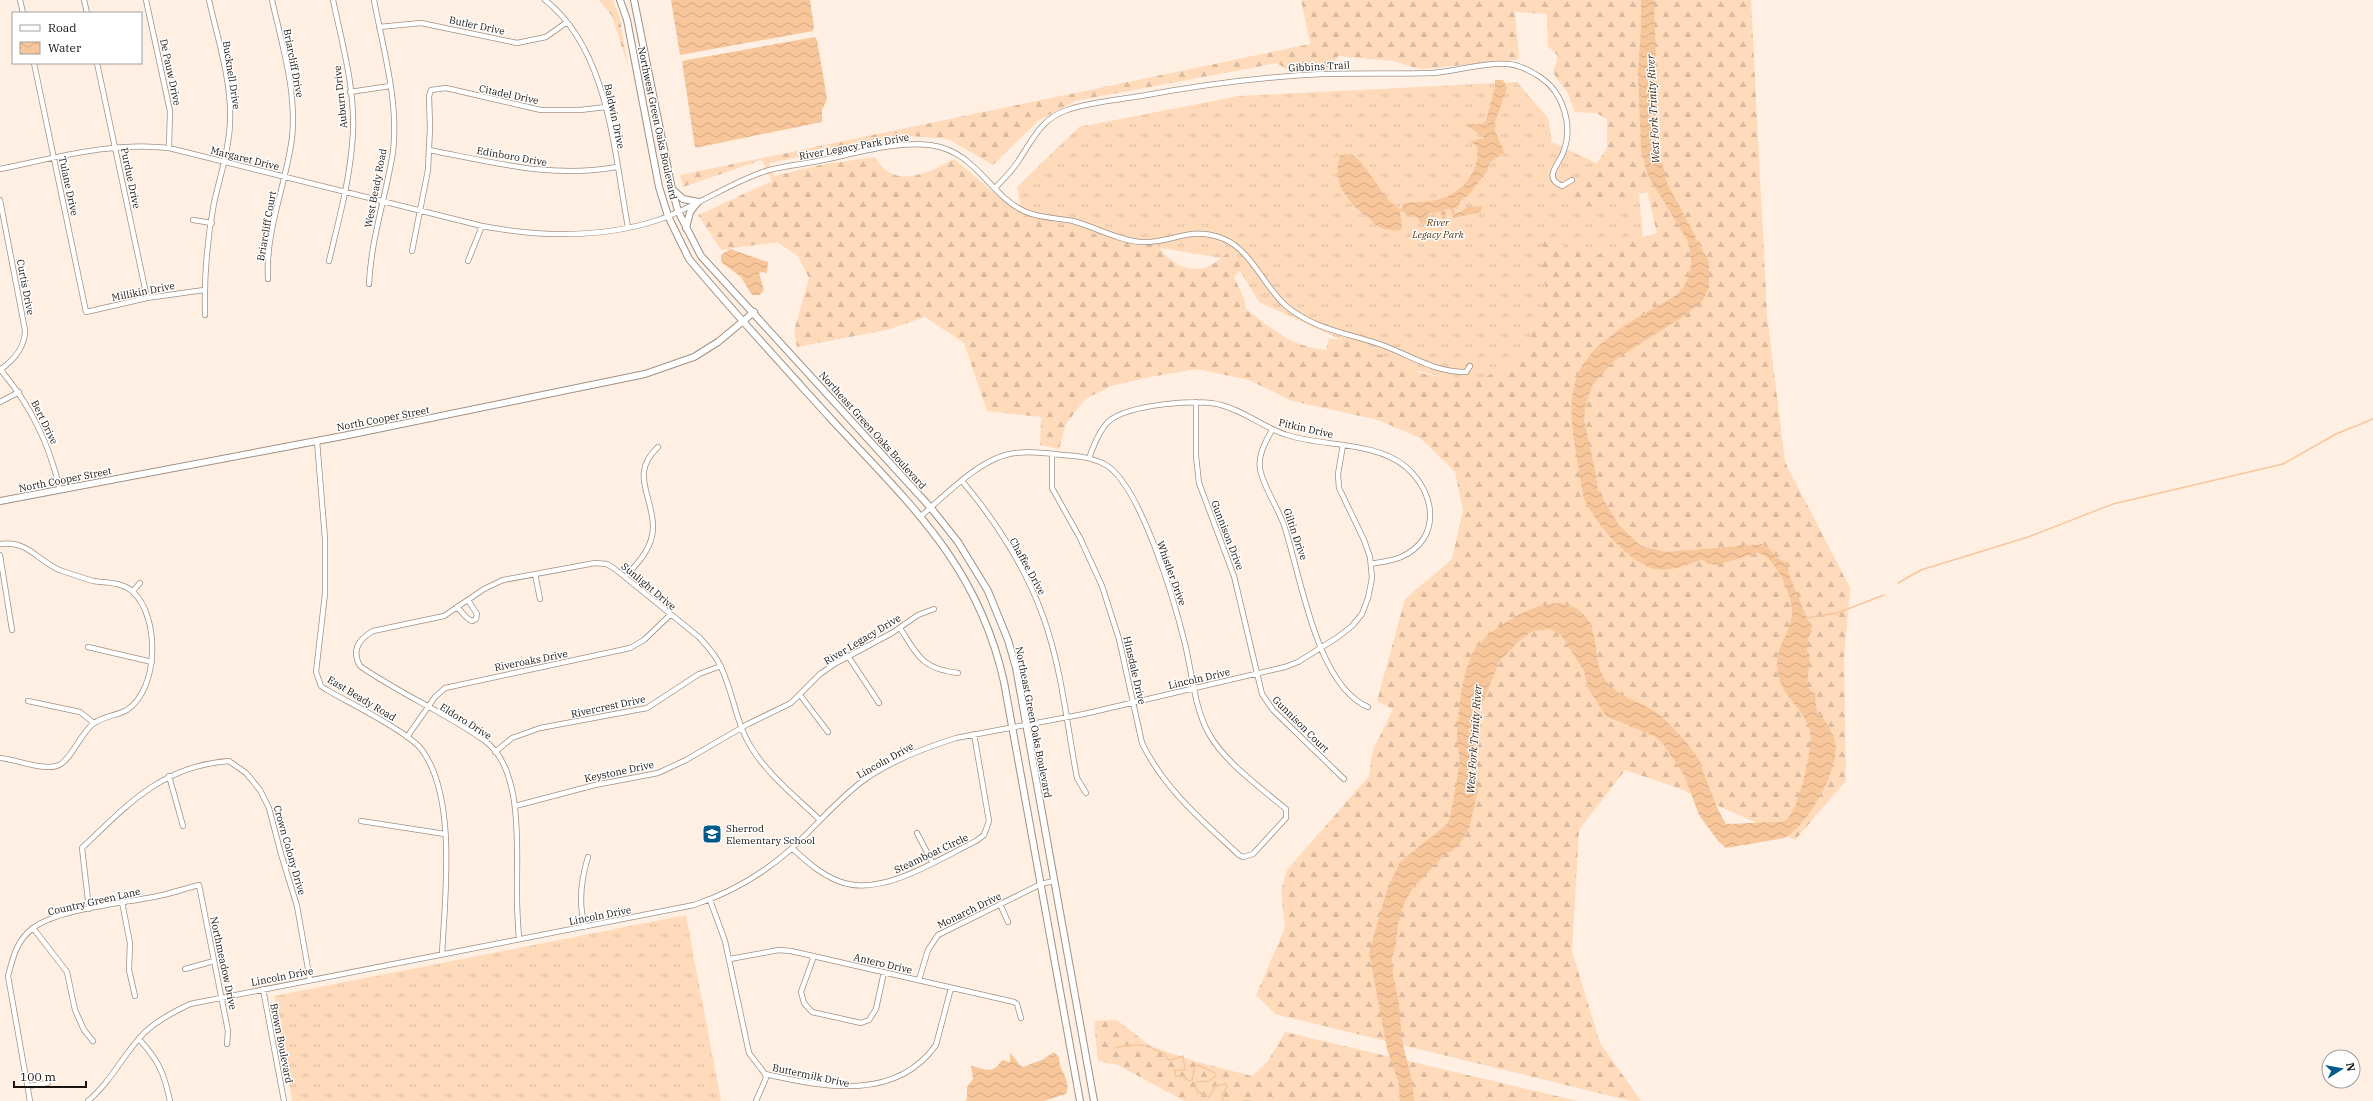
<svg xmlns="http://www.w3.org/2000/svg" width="2373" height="1101" font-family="'IBM Plex Serif',serif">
<defs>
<pattern id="grass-tufts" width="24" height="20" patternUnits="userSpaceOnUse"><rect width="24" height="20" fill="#ffdbbc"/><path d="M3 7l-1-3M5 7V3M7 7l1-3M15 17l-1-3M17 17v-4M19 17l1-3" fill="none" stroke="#dabba0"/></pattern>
<pattern id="forest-firs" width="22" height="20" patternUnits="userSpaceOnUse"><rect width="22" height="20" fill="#ffdbbc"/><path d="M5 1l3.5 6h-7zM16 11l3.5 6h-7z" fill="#dabba0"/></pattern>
<pattern id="water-waves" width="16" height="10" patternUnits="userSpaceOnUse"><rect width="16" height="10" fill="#f8c69b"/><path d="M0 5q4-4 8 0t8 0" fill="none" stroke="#d4a984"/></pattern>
</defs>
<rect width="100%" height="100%" fill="#fff0e3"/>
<path fill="url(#grass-tufts)" d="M 1517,82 L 1548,118 L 1552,142 L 1638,183 L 1647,281 L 1518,378 L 1471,383 L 1400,367 L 1259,302 L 1233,260 L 1024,225 L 1017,187 L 1079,127 L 1239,96 Z
M 686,915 L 721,1101 L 292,1101 L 274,996 Z"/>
<path fill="url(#forest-firs)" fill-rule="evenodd" d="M 599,0 L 613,0 L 620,19 L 628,66 L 612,16 Z
M 1301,0 L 1751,0 L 1767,314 L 1785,462 L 1850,588 L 1844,658 L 1846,781 L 1795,840 L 1678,788 L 1625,770 L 1579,830 L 1572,951 L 1600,1043 L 1641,1101 L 1631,1101 L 1275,1014 L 1256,995 L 1285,928 L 1281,891 L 1287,870 L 1369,776 L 1373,750 L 1393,709 L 1377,701 L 1405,599 L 1452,559 L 1463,510 L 1455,472 L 1420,438 L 1378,420 L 1292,401 L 1249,380 L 1196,369 L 1150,377 L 1111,386 L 1085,399 L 1066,424 L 1059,449 L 1040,445 L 1041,417 L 987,411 L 964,343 L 925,317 L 887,330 L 797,347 L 794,331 L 809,278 L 798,256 L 777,242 L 721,250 L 698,215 L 772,181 L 762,160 L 683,187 L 680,175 L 1310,44 ZM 1515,12 L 1547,14 L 1548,46 L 1558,56 L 1553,73 L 1567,92 L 1575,112 L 1596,113 L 1607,119 L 1607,148 L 1573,197 L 1576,203 L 1589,206 L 1647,192 L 1657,233 L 1631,241 L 1617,251 L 1592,255 L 1574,250 L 1547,238 L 1542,240 L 1541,261 L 1547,296 L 1526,348 L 1505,367 L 1475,382 L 1419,373 L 1355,343 L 1329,338 L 1326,350 C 1290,346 1274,330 1246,309 L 1244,298 L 1234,277 L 1246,266 L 1229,251 C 1203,279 1176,273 1156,243 L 1137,244 L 1029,218 L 1010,206 L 954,159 C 928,173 894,191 875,157 L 825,164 L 774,176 L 769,163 L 911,136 L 948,139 L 993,165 L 1038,121 L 1075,101 L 1277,63 C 1294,77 1310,73 1330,70 L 1338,56 L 1393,61 L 1420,69 L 1516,60 L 1519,57 Z
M 1117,1020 L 1150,1046 L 1197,1062 L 1252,1076 L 1268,1061 L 1285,1032 L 1578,1101 L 1184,1101 L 1118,1065 L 1098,1061 L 1094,1021 Z"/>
<path fill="url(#water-waves)" d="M 671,0 L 810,0 L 814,27 L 813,31 L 680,55 Z
M 1641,0 L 1654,0 L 1657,94 L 1656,138 L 1667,183 L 1709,262 L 1709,288 L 1703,300 L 1684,316 L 1615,360 L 1593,384 L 1586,403 L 1584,420 L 1596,475 L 1598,491 L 1619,525 L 1641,546 L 1666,552 L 1763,544 L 1771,550 L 1777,558 L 1787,563 L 1789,574 L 1812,630 L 1808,639 L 1807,650 L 1810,656 L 1807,686 L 1812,692 L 1815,693 C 1816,698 1815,707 1818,712 C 1825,721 1832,729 1835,741 C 1841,767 1808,826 1784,838 L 1726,848 L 1718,841 L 1699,815 L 1684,775 L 1663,744 L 1654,736 L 1606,716 L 1588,688 L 1584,671 L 1561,635 L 1550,629 L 1533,631 L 1521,639 L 1499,662 L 1480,710 L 1476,760 L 1478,791 L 1469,828 L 1463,839 L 1452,851 L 1445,854 L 1414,887 L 1405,901 L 1398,924 L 1396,945 L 1392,958 L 1393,974 L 1399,1003 L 1402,1041 L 1412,1080 L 1414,1101 L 1400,1101 L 1399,1084 L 1387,1049 L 1369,952 L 1387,890 L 1400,862 L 1447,824 L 1450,818 C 1453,800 1457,782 1459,764 C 1460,755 1457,744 1457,734 C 1459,709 1461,678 1472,654 C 1481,636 1513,616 1532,609 C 1547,603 1566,599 1580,611 C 1602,630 1591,657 1604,678 C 1619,701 1645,701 1661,716 C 1674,728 1690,745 1699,760 C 1701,764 1702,770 1704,774 C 1711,791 1716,808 1726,824 L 1778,822 C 1783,822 1786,821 1789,817 C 1799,806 1814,744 1810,730 C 1805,712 1785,697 1780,681 C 1770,649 1788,641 1792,615 C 1794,599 1775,554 1757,553 L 1716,565 L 1708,564 L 1702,559 C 1689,565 1669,572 1655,569 C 1630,564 1595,523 1585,500 C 1581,491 1581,480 1579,471 C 1574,438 1565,404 1579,372 C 1594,338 1648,312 1678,294 C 1692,279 1694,259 1687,240 L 1647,174 L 1641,149 L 1638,74 L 1641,27 Z
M 815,37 L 817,40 L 826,93 L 827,99 L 822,110 L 822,122 L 695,148 L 682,61 Z
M 1495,80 L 1503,80 L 1507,88 L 1494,125 C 1495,135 1502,143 1504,153 L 1490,162 L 1487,171 L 1470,194 L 1461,200 L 1457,209 L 1453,207 L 1455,213 L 1461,212 L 1467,207 L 1482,206 L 1481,212 L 1453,218 L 1451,209 L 1445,209 L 1446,218 L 1442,220 L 1441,212 L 1428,213 L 1430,224 L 1420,223 L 1417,217 L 1409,216 L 1401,210 L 1400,212 L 1402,227 L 1400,231 C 1394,230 1386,230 1381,228 C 1376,226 1371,220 1366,216 C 1347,201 1330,181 1341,155 L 1351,154 C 1371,168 1379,195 1399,209 L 1403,208 L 1402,204 C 1413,201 1425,203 1436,200 C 1460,195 1481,172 1477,147 L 1470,141 L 1485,138 L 1465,124 L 1482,124 L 1486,121 L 1495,87 Z
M 730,249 L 768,262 L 767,273 L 762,272 L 759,273 L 764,290 L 760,295 L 752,295 L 741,277 L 721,262 L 721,255 Z
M 1054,1052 L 1059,1057 C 1058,1070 1072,1081 1066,1094 L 1044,1101 L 965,1101 L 967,1099 L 967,1087 L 973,1079 L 971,1066 C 986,1069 992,1075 1002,1060 L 1010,1062 L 1010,1053 L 1022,1067 L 1042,1060 Z"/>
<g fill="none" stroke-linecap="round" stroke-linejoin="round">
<path stroke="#f8c69b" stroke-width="1.5" d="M 1898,583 L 1921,570 L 2028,537 L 2113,504 L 2283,464 L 2336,434 L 2373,419
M 1806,618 L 1837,613 L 1884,595
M 1114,1048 C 1137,1043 1145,1043 1166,1055 L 1167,1059 L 1171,1060 L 1183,1056 L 1185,1070 L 1175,1070 L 1175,1076 L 1182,1076 L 1189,1081 L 1192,1080 L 1195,1066 L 1198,1065 L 1215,1073 L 1216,1076 L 1209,1081 L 1196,1082 L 1195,1087 L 1198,1092 L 1209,1097 L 1215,1086 L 1226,1084 L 1227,1087 L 1222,1095 L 1223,1101
M 1228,1101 L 1229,1101
M 1243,1101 L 1248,1101"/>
<defs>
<path id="minor" d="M 20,0 L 23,13
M 84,0 L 87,13
M 146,0 L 170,111 L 169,148
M 545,0 C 609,50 614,153 628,227
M 379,27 L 421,23 L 517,43 L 546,37 L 567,22
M 34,63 L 86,312 L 147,298 L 204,290
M 97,63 L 147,298
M 350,92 L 390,86
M 429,150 C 492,162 553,179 616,167
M 0,169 C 55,158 113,141 169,148 L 482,226 C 541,237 600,239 658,220 C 693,208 725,186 760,173 C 778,166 800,165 818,161 C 854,154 894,141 930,145 C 977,151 989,196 1026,212 C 1040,218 1058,218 1073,221 C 1095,227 1117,240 1140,242 C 1172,244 1189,225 1224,239 C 1251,250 1265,288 1286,306 C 1317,331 1349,333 1385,346 C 1413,357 1435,372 1466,372 L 1470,366
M 996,187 C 1004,179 1013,170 1019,160 C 1033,139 1041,119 1067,110 C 1090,102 1117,100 1141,96 C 1201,85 1261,77 1322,74 C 1359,73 1396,74 1433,73 C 1458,71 1483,62 1508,64 C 1519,65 1531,71 1540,77 C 1563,92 1573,125 1564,150 C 1562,158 1555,165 1553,173 C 1551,180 1556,183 1562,186 L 1572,180
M 0,200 L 25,330 C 25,348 14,360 0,370
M 193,220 L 212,223
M 412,251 L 428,170 L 430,127 L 429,96 L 431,90 L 446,88 L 541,110 L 580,110 L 606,107
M 329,261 C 339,219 351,176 353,132 C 355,88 342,43 333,0
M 468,261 L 482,226
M 268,279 C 265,231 286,185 292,138 C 297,92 282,45 272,0
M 369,284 C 371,239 386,196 393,152 C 399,102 383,49 374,0
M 205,315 C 204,277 207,240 214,203 C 220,176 229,150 230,123 C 232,82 218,40 209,0
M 0,369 C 31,406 49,443 60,490
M 0,402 L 19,392
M 1196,402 L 1196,456 L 1199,483 L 1234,576 L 1262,694 L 1273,710 L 1344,779
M 1272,430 C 1265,443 1258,454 1260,469 C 1263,486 1278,508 1284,525 C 1301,576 1316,685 1368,707
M 317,441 L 325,539 L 325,594 L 316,672 L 321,686 L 327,690 C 348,702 410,733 422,750 C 457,798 445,897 442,954
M 1089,458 C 1094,445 1099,431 1109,421 C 1128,405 1198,398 1221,405 C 1245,411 1264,428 1287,435 C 1324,447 1375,441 1406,467 C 1436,493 1442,539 1401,557 C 1392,561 1381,562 1371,564
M 962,481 C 996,521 1027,570 1044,619 C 1062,670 1067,726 1077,778 L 1086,793
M 921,516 C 947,494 982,456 1016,453 C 1031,451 1047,453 1062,455 C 1077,456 1092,457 1106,465 C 1141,486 1175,603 1185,644 C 1192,672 1194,706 1208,732 C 1223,761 1261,788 1286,809 L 1286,818 L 1253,854 L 1243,857 L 1239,855 C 1203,821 1164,789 1142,743 L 1119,639 L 1102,586 L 1080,538 L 1052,488 L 1052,454
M 0,544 C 29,540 38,562 62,571 C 72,574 83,578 93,581 C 106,583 123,582 133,592 C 160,617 159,689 127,710 C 116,716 103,716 93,724 C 80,734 71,760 59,765 C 45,772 16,759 0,758
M 0,555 L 12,630
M 535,574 L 540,599
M 625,577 C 638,563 653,548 653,527 C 653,495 629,474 658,447
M 133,591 L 140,583
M 457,607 L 467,618 L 472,621 L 476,619 L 477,614 L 468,600
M 900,628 C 918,656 922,669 958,673
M 88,647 L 152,662
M 848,656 L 879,703
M 800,695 L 828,732
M 28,701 L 80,712 L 94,723
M 407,737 L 435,697 L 445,688 L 630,648 L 644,640 L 670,615
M 495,752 L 512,738 L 540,728 L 647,708 L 699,674 L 721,666
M 169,776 L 183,826
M 515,806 L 595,785 L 658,773 L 686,760 L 748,724 L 791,703 L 820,674 L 836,663 L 892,633 L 918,615 L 934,609
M 361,821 L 445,834
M 917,833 L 932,862
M 792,848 C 808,863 826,879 848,884 C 888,893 941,858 976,841 L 984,835 L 989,821 L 974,734
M 710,900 L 725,941 L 749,1053 L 765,1074 C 827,1088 896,1101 936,1045 L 951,988
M 122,902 L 130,943 L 129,970 L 135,996
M 1000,904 L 1008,922
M 89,909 L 82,848 C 128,804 162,766 229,761 L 246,773 L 260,790 L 269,808 L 281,854 L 297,906 L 310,980
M 585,927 C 578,904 581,880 588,857
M 33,928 L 67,972 L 75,1010 L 84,1030 L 93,1041
M 519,939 C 518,925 517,911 517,897 C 516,854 525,770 485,741 C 446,713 400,694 360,666 C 351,650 359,639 373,631 L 444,616 L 484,589 L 503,580 L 595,563 L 607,564 L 615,569 L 699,637 C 707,646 716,655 721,667 C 733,692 736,723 751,747 C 768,775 796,797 820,820
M 814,956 L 801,992 L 804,1003 L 812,1012 L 861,1023 L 869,1020 L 876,1009 L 884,972
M 730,959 L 779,950 L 791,951 L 1014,1002 L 1017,1004 L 1021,1018
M 185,969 L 214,961
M 919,980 L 928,950 L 938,935 L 1041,884 L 1054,881
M 263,989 L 284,1101
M 139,1039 C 159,1061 164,1073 170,1101
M 28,1086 L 48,1083
M 30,1101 L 8,976 C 13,958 16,941 33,928 C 60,908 128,903 163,895 C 175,892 187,888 199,885 L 228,1031 L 227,1044
M 88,1101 C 110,1083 123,1055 143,1034 C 156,1021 173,1012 190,1004 L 694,905 C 730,893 763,874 791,849 C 816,826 837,800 864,780 C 892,760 924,748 956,738 L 1084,714 L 1285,667 L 1298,662 L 1338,637 L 1352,626 L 1362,614 L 1368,598 L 1372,578 L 1370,557 L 1364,540 L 1339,488 L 1338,474 L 1343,445
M 756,1101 L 766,1078 L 765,1074"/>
<path id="major" d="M 620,0 L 627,20 L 659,187 L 668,216 L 689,259 C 735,314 784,367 832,420 C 910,504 978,565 1004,682 L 1080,1101
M 634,0 L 672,189 L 678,211 L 701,256 L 931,508 L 958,542 L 988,591 L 1008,640 L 1016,668 L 1094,1101
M 673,190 L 683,199 L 698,202
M 686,228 L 690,212 L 698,202
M 0,501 L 348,435 L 645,374 L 694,357 L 718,342 L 754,312"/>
</defs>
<use href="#minor" stroke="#9e9185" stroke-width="6"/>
<use href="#major" stroke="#9e9185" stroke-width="8"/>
<use href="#minor" stroke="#fff" stroke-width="4.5"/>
<use href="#major" stroke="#fff" stroke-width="6"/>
</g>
<defs>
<symbol id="school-square" viewBox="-11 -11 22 22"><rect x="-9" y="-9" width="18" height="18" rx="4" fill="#005b8c" stroke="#fff"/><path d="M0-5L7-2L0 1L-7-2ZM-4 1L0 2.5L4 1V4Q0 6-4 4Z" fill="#fff"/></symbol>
</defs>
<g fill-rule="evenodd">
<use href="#school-square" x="701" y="823" width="22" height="22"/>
</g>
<g text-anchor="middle" stroke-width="3" stroke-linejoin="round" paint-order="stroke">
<g font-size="10" fill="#18130f" stroke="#fff">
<text transform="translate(477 25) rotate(12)" y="4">Butler Drive</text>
<text transform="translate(294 63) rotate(79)" y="4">Briarcliff Drive</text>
<text transform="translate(1319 66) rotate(-3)" y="4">Gibbins Trail</text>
<text transform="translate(171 72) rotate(78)" y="4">De Pauw Drive</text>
<text transform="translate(232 75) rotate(81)" y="4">Bucknell Drive</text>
<text transform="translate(509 94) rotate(12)" y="4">Citadel Drive</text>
<text transform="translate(340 97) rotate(-96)" y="4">Auburn Drive</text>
<text transform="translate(615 116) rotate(78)" y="4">Baldwin Drive</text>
<text transform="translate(658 123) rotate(78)" y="4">Northwest Green Oaks Boulevard</text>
<text transform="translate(854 146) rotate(-10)" y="4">River Legacy Park Drive</text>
<text transform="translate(512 156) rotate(10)" y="4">Edinboro Drive</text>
<text transform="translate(245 158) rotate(14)" y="4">Margaret Drive</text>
<text transform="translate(131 178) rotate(78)" y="4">Purdue Drive</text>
<text transform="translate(69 186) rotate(78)" y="4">Tulane Drive</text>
<text transform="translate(375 188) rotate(-79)" y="4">West Beady Road</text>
<text transform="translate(266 226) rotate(-80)" y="4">Briarcliff Court</text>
<text transform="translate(26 287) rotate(79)" y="4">Curtis Drive</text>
<text transform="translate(143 291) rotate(-11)" y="4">Millikin Drive</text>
<text transform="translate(383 418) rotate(-11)" y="4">North Cooper Street</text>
<text transform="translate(45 422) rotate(64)" y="4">Bert Drive</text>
<text transform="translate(1306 428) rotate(13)" y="4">Pitkin Drive</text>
<text transform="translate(873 430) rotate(48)" y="4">Northeast Green Oaks Boulevard</text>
<text transform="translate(65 479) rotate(-11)" y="4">North Cooper Street</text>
<text transform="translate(1296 534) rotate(71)" y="4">Giltin Drive</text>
<text transform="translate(1228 535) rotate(69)" y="4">Gunnison Drive</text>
<text transform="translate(1028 566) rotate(61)" y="4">Chaffee Drive</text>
<text transform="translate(1172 573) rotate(70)" y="4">Whistler Drive</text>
<text transform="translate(649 586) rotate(40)" y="4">Sunlight Drive</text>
<text transform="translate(862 639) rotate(-31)" y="4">River Legacy Drive</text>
<text transform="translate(531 660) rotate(-11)" y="4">Riveroaks Drive</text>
<text transform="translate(1135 670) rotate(77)" y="4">Hinsdale Drive</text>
<text transform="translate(1199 678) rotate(-13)" y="4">Lincoln Drive</text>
<text transform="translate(362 698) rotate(31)" y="4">East Beady Road</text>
<text transform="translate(608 706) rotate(-12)" y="4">Rivercrest Drive</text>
<text transform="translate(466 721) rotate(32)" y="4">Eldoro Drive</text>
<text transform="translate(1034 722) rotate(79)" y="4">Northeast Green Oaks Boulevard</text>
<text transform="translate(1301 724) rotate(45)" y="4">Gunnison Court</text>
<text transform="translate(885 760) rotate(-29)" y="4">Lincoln Drive</text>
<text transform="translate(619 771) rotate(-12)" y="4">Keystone Drive</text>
<text transform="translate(290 850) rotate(74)" y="4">Crown Colony Drive</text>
<text transform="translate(931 853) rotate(-25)" y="4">Steamboat Circle</text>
<text transform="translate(94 901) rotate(-13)" y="4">Country Green Lane</text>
<text transform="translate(969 910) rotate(-26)" y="4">Monarch Drive</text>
<text transform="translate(600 915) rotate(-11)" y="4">Lincoln Drive</text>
<text transform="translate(224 963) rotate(78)" y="4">Northmeadow Drive</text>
<text transform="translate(883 963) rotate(13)" y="4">Antero Drive</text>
<text transform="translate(282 976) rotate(-11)" y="4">Lincoln Drive</text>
<text transform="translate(282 1043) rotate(79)" y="4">Brown Boulevard</text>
<text transform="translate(811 1075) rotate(12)" y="4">Buttermilk Drive</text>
</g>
<g font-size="10" font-style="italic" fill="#5d360b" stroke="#fff">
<text x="1438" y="226">River<tspan x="1438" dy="12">Legacy Park</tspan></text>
</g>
<g font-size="10" fill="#18130f" stroke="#fff" text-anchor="start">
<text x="726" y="832">Sherrod<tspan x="726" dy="12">Elementary School</tspan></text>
</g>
<g font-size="11" font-style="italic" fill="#3c230b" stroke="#fff">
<text transform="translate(1653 109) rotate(-93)" y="4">West Fork Trinity River</text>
<text transform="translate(1474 739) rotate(-86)" y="4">West Fork Trinity River</text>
</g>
</g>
<rect x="12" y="12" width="130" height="52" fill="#ffffff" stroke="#a3a19f"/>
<rect x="20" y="25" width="20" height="6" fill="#ffffff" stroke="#a3a19f"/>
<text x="48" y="32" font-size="12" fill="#18130f">Road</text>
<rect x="20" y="42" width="20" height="12" fill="url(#water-waves)" stroke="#a3a19f"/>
<text x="48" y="52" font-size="12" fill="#18130f">Water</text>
<g transform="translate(2341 1069) rotate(79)"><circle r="19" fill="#ffffff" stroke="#a3a19f"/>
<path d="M0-3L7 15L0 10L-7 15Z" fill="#005b8c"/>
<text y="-6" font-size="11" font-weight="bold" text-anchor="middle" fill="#18130f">N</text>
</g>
<path d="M14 1081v6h72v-6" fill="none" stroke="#18130f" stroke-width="2"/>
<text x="20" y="1081" font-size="12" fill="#18130f" stroke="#ffffff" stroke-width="3" paint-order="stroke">100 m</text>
</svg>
